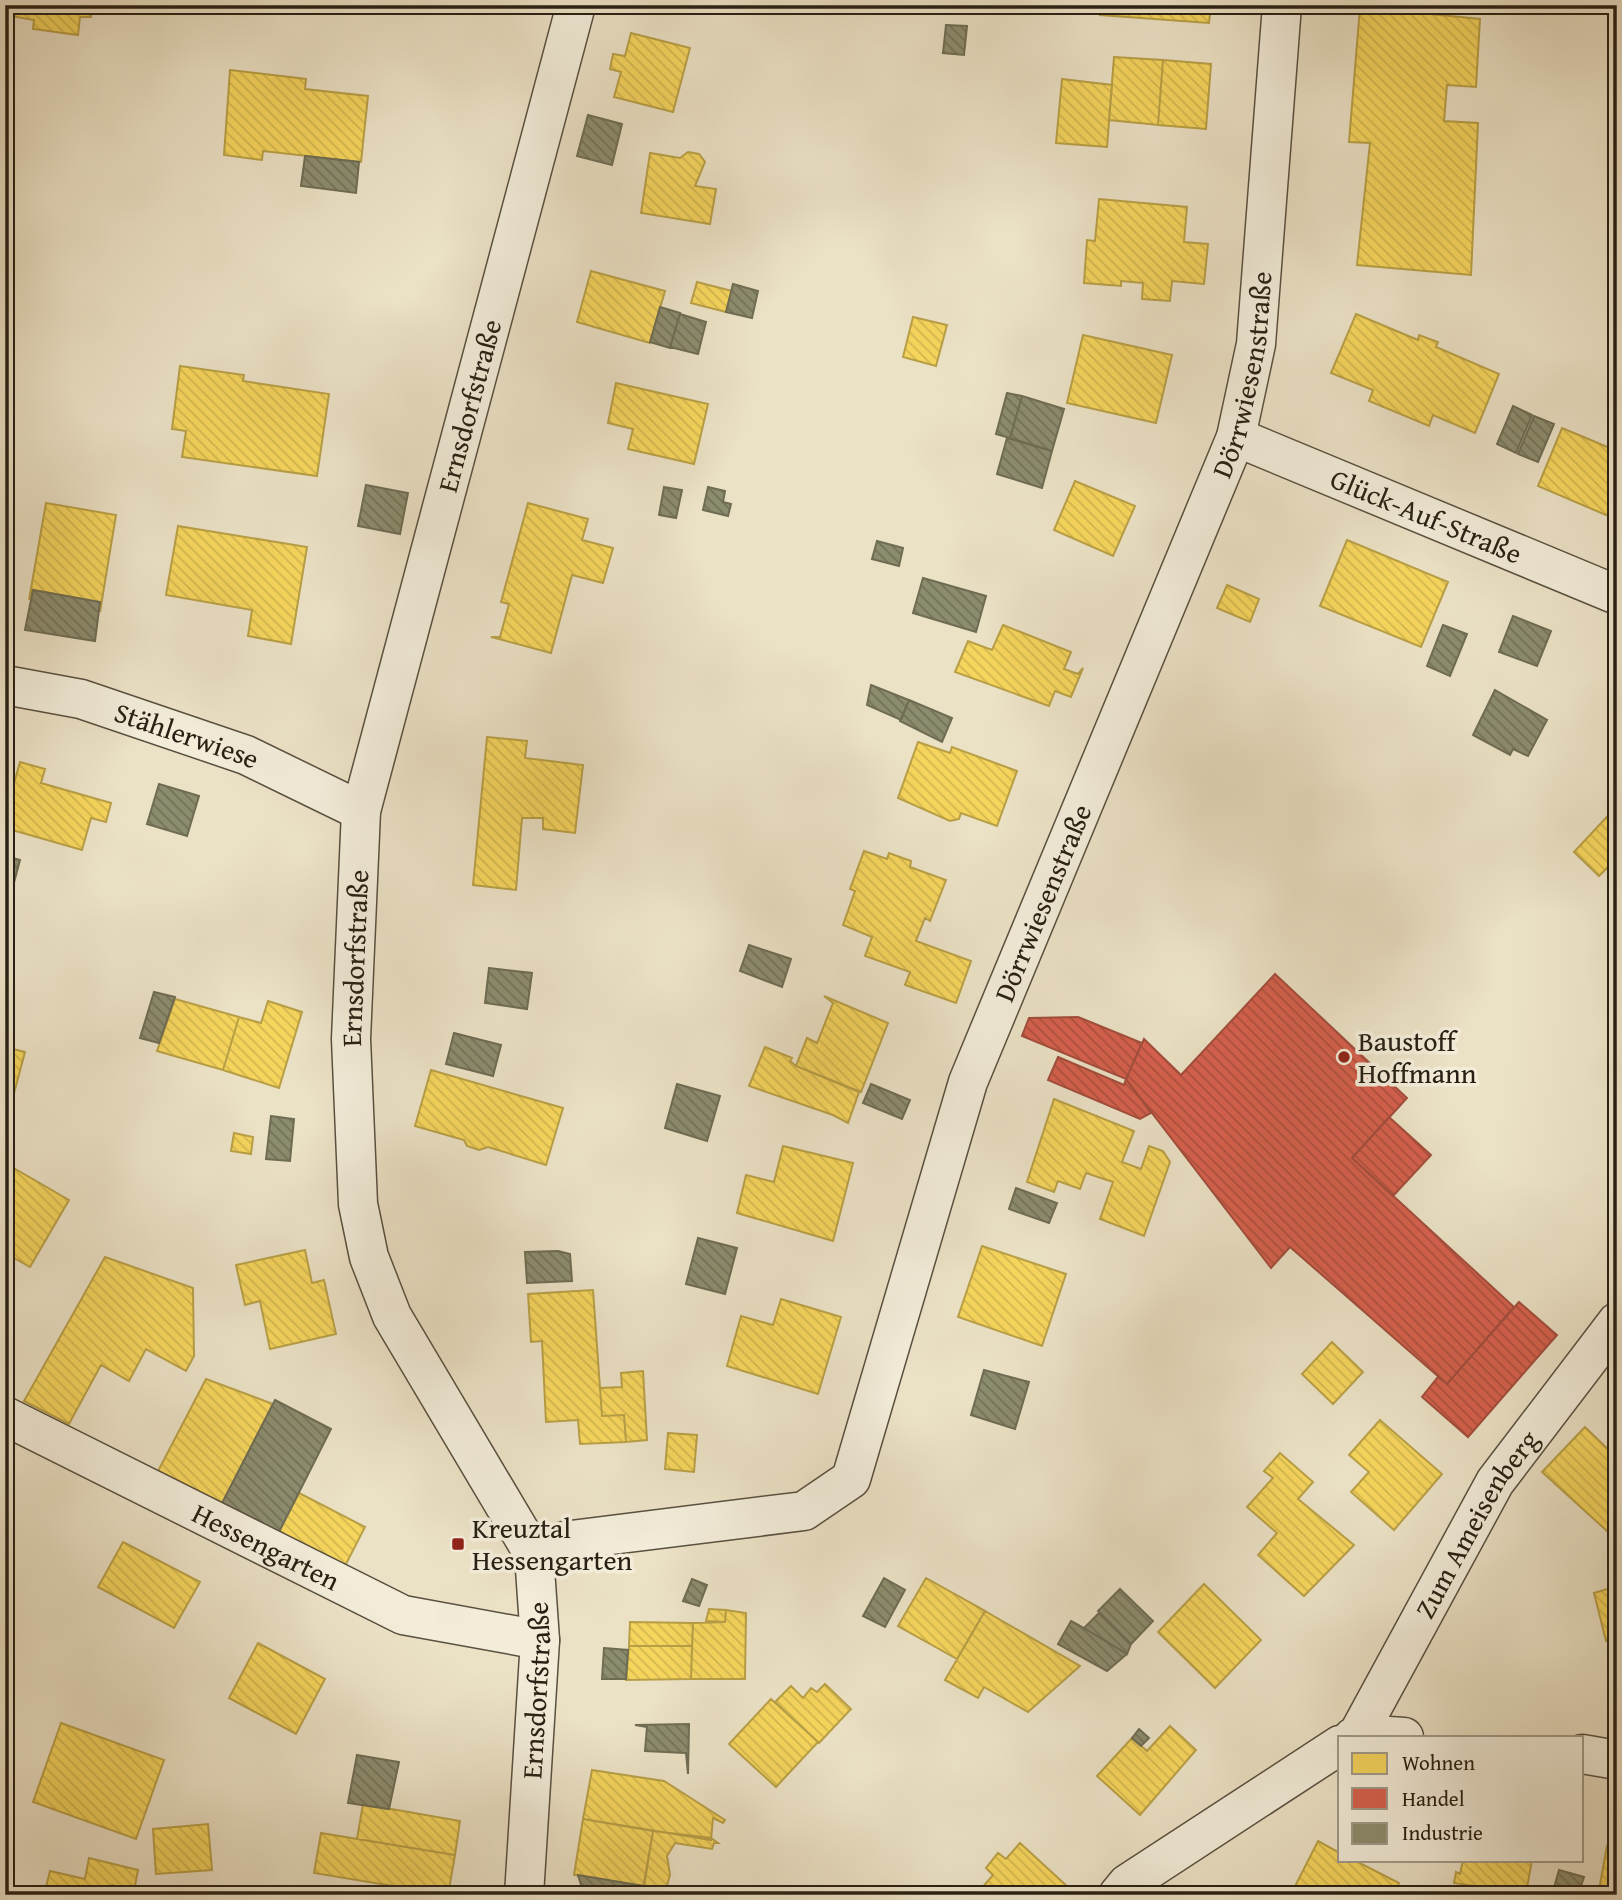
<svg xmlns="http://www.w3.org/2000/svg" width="1622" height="1900" font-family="'Gentium Book Plus',serif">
<defs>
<pattern id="homes-back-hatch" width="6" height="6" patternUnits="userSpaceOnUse" patternTransform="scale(1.75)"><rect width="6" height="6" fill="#f6d55c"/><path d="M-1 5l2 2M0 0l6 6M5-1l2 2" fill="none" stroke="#d3b74f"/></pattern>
<pattern id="shops-back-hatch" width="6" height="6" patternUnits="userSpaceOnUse" patternTransform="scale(1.75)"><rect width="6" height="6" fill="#d6604d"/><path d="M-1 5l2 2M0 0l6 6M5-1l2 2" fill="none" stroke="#ae4f3f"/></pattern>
<pattern id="industry-back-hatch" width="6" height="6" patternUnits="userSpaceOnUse" patternTransform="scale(1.75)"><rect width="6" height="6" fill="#8c8c6e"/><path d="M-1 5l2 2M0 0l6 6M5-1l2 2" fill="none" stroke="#727259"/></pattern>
</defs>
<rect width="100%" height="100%" fill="#ebe1c5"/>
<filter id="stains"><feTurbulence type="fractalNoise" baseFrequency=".00286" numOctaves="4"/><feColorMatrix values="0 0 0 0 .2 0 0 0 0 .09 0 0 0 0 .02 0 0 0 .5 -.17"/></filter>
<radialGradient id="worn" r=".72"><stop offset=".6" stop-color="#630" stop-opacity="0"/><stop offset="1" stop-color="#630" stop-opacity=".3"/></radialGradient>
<path fill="url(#homes-back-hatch)" stroke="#b89f46" stroke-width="2" d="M 5,5 L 100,5 L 91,12 L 91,17 L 80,17 L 78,35 L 33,29 L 34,20 L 5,15 Z
M 1100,5 L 1211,5 L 1209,23 L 1100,15 Z
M 1360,7 L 1480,19 L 1476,87 L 1447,85 L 1444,121 L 1478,123 L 1471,275 L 1357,265 L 1370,143 L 1349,142 Z
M 631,33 L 690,48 L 673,112 L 614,97 L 621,72 L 610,69 L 613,54 L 625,56 Z
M 1114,57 L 1163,60 L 1158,125 L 1109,120 Z
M 1163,60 L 1211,64 L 1206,129 L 1158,125 Z
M 230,70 L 306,79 L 305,89 L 368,96 L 361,162 L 263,151 L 262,160 L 224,155 Z
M 1062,79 L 1112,85 L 1107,147 L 1056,143 Z
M 688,152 L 699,154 L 705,162 L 695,186 L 716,189 L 710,224 L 641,213 L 650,153 L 680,158 Z
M 1099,199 L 1187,207 L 1184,242 L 1208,244 L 1204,284 L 1172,281 L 1170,301 L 1142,299 L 1143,283 L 1121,281 L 1121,286 L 1084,283 L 1087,240 L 1095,241 Z
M 591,271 L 665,291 L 650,343 L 577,322 Z
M 697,282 L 732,291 L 726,312 L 691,303 Z
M 1356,314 L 1418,340 L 1419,335 L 1438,342 L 1436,347 L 1499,374 L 1475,433 L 1433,415 L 1429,426 L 1369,401 L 1373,390 L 1331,373 Z
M 913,317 L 947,325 L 936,366 L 903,357 Z
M 1083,335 L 1172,355 L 1156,423 L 1067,403 Z
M 180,366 L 244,375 L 243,381 L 329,394 L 317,476 L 182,457 L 186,431 L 172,429 Z
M 616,383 L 708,404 L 694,464 L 628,449 L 633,429 L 608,423 Z
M 1562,428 L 1617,451 L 1617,510 L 1613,518 L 1538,486 Z
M 1075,481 L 1135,506 L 1113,556 L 1054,530 Z
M 46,503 L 116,515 L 100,612 L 100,602 L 33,590 L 29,600 Z
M 528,503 L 588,519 L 582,540 L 613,548 L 603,583 L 572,575 L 551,653 L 491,637 L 500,637 L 509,604 L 501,602 Z
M 178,526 L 307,547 L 291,644 L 248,636 L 252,610 L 166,595 Z
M 1347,540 L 1448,582 L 1421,647 L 1320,606 Z
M 1227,585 L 1259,599 L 1250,622 L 1217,608 Z
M 1003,625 L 1071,652 L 1064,669 L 1078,674 L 1083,668 L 1071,697 L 1055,691 L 1049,706 L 955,672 L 968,641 L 992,650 Z
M 487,737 L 527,741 L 525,758 L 583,765 L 575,833 L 543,829 L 543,818 L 522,818 L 516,890 L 473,885 Z
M 918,742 L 950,753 L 952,747 L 1017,771 L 997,826 L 961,813 L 959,819 L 950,821 L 898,798 Z
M 20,762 L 45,769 L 41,783 L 111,803 L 106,822 L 91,818 L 82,850 L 5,828 L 5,815 Z
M 1616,807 L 1617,877 L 1607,868 L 1599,876 L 1574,852 Z
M 864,851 L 887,859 L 889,853 L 911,861 L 910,867 L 946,880 L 930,921 L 925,918 L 916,941 L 971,961 L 956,1003 L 905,985 L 910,972 L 865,956 L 872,937 L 843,925 L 855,891 L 850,889 Z
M 824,996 L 888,1023 L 861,1092 L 796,1066 L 807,1038 L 817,1043 L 833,1003 Z
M 175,999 L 239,1017 L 223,1070 L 157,1051 Z
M 268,1001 L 302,1012 L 279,1088 L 223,1070 L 239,1017 L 261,1023 Z
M 5,1047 L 25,1052 L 9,1112 L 5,1111 Z
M 765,1047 L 792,1058 L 790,1061 L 796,1066 L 859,1092 L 848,1123 L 833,1115 L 749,1086 Z
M 431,1070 L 563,1108 L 546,1165 L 488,1147 L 479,1150 L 467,1146 L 464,1140 L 415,1126 Z
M 1054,1099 L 1134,1131 L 1122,1162 L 1141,1169 L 1149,1146 L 1163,1151 L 1170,1162 L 1144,1236 L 1100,1219 L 1113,1182 L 1086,1173 L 1080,1189 L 1058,1181 L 1054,1192 L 1027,1182 Z
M 234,1133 L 253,1137 L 251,1154 L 231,1151 Z
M 783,1146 L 853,1163 L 833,1241 L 737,1213 L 746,1175 L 774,1182 Z
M 5,1163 L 69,1200 L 30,1267 L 5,1253 Z
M 982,1246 L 1066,1274 L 1042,1346 L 958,1317 Z
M 305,1250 L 312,1283 L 324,1280 L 336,1334 L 270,1349 L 260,1301 L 245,1305 L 236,1265 Z
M 105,1257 L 193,1288 L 194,1356 L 186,1371 L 146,1349 L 129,1381 L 101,1365 L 69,1424 L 24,1401 Z
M 593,1290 L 602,1416 L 624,1415 L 626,1442 L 580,1444 L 578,1420 L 546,1422 L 542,1341 L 531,1342 L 528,1294 Z
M 781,1299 L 841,1317 L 818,1394 L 727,1366 L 741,1316 L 773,1325 Z
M 1332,1342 L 1363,1372 L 1333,1404 L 1302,1374 Z
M 643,1371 L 647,1440 L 626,1442 L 624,1415 L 602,1416 L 600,1388 L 622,1387 L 621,1373 Z
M 206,1379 L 273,1404 L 221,1506 L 157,1473 Z
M 1380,1420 L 1442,1474 L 1394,1530 L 1351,1492 L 1369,1472 L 1349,1455 Z
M 1585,1427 L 1617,1458 L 1617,1520 L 1607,1531 L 1542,1472 Z
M 668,1433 L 697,1435 L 694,1472 L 665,1469 Z
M 1280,1453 L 1313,1482 L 1298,1499 L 1354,1545 L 1304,1596 L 1258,1555 L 1277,1533 L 1247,1507 L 1273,1478 L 1264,1471 Z
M 299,1493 L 365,1527 L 344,1568 L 277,1534 Z
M 123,1542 L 200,1582 L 174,1628 L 98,1587 Z
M 926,1578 L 985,1611 L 957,1659 L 898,1626 Z
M 1204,1584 L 1261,1640 L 1215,1688 L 1158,1632 Z
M 1617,1586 L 1617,1638 L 1606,1641 L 1594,1593 Z
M 709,1609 L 726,1610 L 725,1622 L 706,1621 Z
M 726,1610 L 746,1613 L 745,1679 L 691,1679 L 693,1623 L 725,1622 Z
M 985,1611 L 1080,1666 L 1028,1712 L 984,1687 L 978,1698 L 945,1680 Z
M 630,1622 L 693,1623 L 692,1646 L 629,1646 Z
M 258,1643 L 325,1679 L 296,1734 L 229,1698 Z
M 629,1646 L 692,1646 L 691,1679 L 626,1680 Z
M 825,1684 L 851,1709 L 819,1743 L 775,1702 L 791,1686 L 803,1698 L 811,1688 L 817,1692 Z
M 771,1699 L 818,1742 L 776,1787 L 729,1744 Z
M 61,1723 L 164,1760 L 136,1839 L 33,1802 Z
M 1170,1726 L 1196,1750 L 1140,1815 L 1097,1776 L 1132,1738 L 1147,1751 Z
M 592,1770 L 664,1781 L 725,1820 L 723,1823 L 713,1818 L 711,1840 L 583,1819 Z
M 363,1804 L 460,1821 L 455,1855 L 357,1839 Z
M 583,1819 L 653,1831 L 644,1886 L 574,1875 Z
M 208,1824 L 212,1870 L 156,1874 L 153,1829 Z
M 653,1831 L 711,1838 L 718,1843 L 714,1843 L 712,1849 L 675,1843 L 667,1856 L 670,1875 L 666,1889 L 642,1895 Z
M 321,1833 L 455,1855 L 448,1895 L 314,1873 Z
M 1318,1841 L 1340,1853 L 1340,1860 L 1354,1860 L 1399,1883 L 1397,1888 L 1410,1895 L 1297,1895 L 1292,1892 Z
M 1020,1843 L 1068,1887 L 1061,1895 L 976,1895 L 993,1875 L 986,1868 L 998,1853 L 1006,1859 Z
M 1607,1846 L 1617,1848 L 1617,1895 L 1598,1895 Z
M 89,1858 L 138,1870 L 134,1891 L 112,1885 L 110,1895 L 44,1895 L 50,1871 L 85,1879 Z
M 1463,1860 L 1532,1860 L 1526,1894 L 1454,1883 L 1456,1872 L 1460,1874 Z"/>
<path fill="url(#shops-back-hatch)" stroke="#a24d3c" stroke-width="2" d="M 1275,974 L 1407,1098 L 1352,1158 L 1514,1307 L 1447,1384 L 1290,1247 L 1271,1268 L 1126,1079 L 1144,1039 L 1181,1075 Z
M 1078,1017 L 1142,1043 L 1126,1079 L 1022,1036 L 1029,1018 Z
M 1058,1057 L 1124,1085 L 1126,1079 L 1151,1113 L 1140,1119 L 1048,1080 Z
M 1389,1117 L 1431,1155 L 1393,1196 L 1352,1158 Z
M 1519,1302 L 1557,1335 L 1468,1437 L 1422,1397 L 1438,1377 L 1447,1384 Z"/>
<path fill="url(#industry-back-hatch)" stroke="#6e6c53" stroke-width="2" d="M 946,25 L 967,26 L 964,55 L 943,53 Z
M 588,115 L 622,124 L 612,165 L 577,156 Z
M 305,156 L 359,162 L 356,193 L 301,186 Z
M 733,284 L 758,291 L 752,318 L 726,312 Z
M 660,307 L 680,313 L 670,348 L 650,342 Z
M 680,314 L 706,322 L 698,354 L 670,347 Z
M 1007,393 L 1022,396 L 1010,438 L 996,434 Z
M 1022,396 L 1064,409 L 1052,451 L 1010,438 Z
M 1513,406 L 1532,415 L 1516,453 L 1497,444 Z
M 1534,416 L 1554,424 L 1538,462 L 1518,454 Z
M 1007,438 L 1052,451 L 1042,488 L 997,474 Z
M 366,485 L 408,493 L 400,534 L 358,526 Z
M 664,487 L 682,490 L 676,518 L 659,515 Z
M 708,487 L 725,491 L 723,502 L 731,504 L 728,516 L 703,510 Z
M 877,541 L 903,548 L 899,566 L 872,559 Z
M 923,578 L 986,596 L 976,632 L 913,613 Z
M 33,590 L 100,602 L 95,641 L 25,630 Z
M 1513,616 L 1551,631 L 1537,666 L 1499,652 Z
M 1443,625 L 1467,634 L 1450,676 L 1427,666 Z
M 871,685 L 909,700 L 901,720 L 867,705 Z
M 1495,690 L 1547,720 L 1528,756 L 1513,749 L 1510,755 L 1473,735 Z
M 909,700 L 952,718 L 942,742 L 900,721 Z
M 159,784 L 199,796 L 187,836 L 147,824 Z
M 5,856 L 20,860 L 8,905 L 5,904 Z
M 749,945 L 791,959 L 782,987 L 740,971 Z
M 489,968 L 532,973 L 527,1009 L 485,1003 Z
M 154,992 L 175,997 L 159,1043 L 140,1038 Z
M 454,1033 L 501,1045 L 493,1076 L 446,1064 Z
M 677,1084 L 720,1096 L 707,1141 L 665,1128 Z
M 871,1084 L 910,1100 L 902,1119 L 863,1103 Z
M 271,1116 L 294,1119 L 290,1161 L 266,1159 Z
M 1016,1188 L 1057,1203 L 1049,1223 L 1009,1209 Z
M 698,1238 L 737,1248 L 725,1294 L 686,1284 Z
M 558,1251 L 570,1254 L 572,1281 L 527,1283 L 525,1252 Z
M 984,1370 L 1029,1382 L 1015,1429 L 971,1415 Z
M 275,1400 L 331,1429 L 277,1536 L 220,1507 Z
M 884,1578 L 905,1590 L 885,1627 L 863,1616 Z
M 692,1579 L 707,1585 L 699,1606 L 683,1601 Z
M 1120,1589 L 1153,1621 L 1131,1644 L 1098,1611 Z
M 1099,1613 L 1131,1644 L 1127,1654 L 1084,1628 Z
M 1071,1621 L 1084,1628 L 1127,1654 L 1107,1671 L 1058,1644 Z
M 604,1648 L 628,1650 L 626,1679 L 602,1679 Z
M 689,1724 L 688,1774 L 686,1753 L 645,1751 L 647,1727 L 635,1725 Z
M 1139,1729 L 1149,1738 L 1141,1746 L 1132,1738 Z
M 357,1755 L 399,1762 L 389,1809 L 348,1803 Z
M 1559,1870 L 1584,1877 L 1578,1895 L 1552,1895 Z
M 578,1875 L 644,1886 L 642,1895 L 584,1895 Z"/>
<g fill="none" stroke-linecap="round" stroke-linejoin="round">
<defs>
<g id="street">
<path id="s1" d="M 1236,437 L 1617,595"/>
<path id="s2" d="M 5,685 L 81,699 L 246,755 L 361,811"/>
<path id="s3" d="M 5,1416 L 403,1615 L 540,1640"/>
<path id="s4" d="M 534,1555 L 563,1541 L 804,1511 L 851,1479 L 968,1082 L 1236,437 L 1256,344 L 1282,5"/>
<path d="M 1358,1734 L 1404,1737"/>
<path id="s5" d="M 1353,1737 L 1358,1734 L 1495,1482 L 1617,1322"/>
<path d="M 1582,1754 L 1617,1760"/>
<path id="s6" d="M 524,1895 L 540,1640 L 534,1555 L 392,1316 L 369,1257 L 358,1204 L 351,1039 L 361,811 L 576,5"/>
<path d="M 1118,1895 L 1127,1884 L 1340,1745"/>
</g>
</defs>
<use href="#street" stroke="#595040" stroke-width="41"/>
<use href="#street" stroke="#f2ecd9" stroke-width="38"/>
</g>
<g fill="#8f2418" stroke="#f2ecd9" stroke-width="2.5">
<circle cx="1344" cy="1057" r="7"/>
<rect x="451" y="1537" width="14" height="14" rx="3.5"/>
</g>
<g text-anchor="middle" stroke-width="7" stroke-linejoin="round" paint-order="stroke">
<g font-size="28" fill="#282014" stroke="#f2ecd9">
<text dy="10" stroke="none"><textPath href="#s4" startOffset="1507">Dörrwiesenstraße</textPath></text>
<text dy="10" stroke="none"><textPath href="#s6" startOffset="1549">Ernsdorfstraße</textPath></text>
<text dy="10" stroke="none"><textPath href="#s1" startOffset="206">Glück-Auf-Straße</textPath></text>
<text dy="10" stroke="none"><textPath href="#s2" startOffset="189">Stählerwiese</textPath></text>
<text dy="10" stroke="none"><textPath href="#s4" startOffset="940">Dörrwiesenstraße</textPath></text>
<text dy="10" stroke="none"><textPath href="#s6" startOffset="982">Ernsdorfstraße</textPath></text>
<text dy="10" stroke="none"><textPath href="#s5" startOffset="247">Zum Ameisenberg</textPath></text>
<text dy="10" stroke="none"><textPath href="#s3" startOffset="292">Hessengarten</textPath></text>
<text dy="10" stroke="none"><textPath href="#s6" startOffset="205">Ernsdorfstraße</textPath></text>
</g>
<g font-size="28" fill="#282014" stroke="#f2ecd9" text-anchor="start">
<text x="1358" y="1051">Baustoff<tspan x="1358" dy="32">Hoffmann</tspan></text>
<text x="472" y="1538">Kreuztal<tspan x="472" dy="32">Hessengarten</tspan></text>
</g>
</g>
<rect width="1622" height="1900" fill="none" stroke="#ebe1c5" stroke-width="28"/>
<rect x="7" y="7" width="1608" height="1886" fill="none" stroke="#282014" stroke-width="3.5"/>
<rect x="14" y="14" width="1594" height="1872" fill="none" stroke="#282014" stroke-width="2"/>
<rect x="1338" y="1736" width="245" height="126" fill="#f2ecd9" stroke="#a19a8a" stroke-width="2"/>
<rect x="1352" y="1753" width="35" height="21" fill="#f6d55c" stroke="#a19a8a" stroke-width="2"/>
<text x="1402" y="1770" font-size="21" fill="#282014">Wohnen</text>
<rect x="1352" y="1788" width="35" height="21" fill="#d6604d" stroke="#a19a8a" stroke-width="2"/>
<text x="1402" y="1806" font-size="21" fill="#282014">Handel</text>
<rect x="1352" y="1823" width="35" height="21" fill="#8c8c6e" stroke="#a19a8a" stroke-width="2"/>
<text x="1402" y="1840" font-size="21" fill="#282014">Industrie</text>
<rect width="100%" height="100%" filter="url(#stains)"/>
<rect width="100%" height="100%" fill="url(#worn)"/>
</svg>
